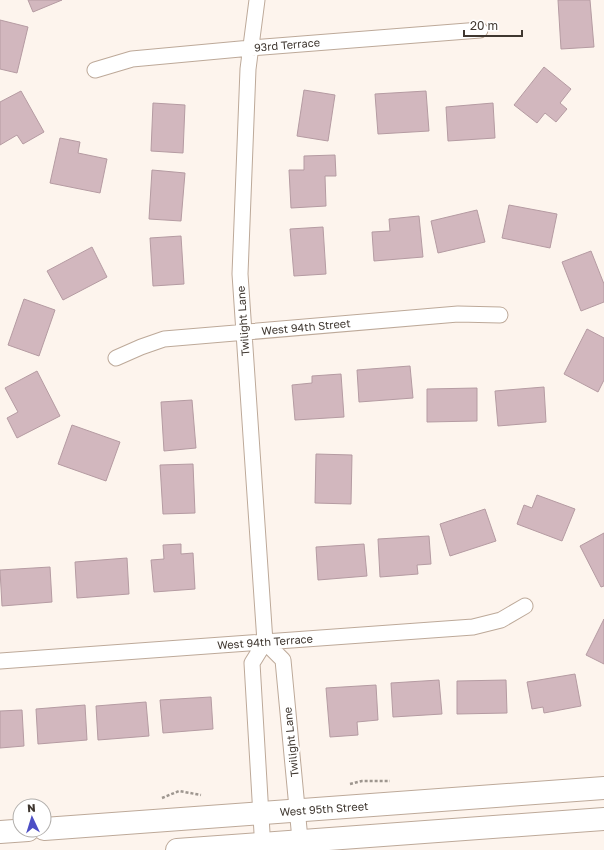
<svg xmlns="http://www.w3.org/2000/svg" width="604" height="850" font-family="'Golos Text',sans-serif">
<rect width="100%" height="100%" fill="#fdf4ed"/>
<path fill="#d2b7be" stroke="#b59ba2" d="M 28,0 L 62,0 L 33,12 Z
M 558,0 L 590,0 L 594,47 L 561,49 Z
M 0,20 L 28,27 L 17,73 L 0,69 Z
M 544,67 L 571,89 L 560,103 L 567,109 L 556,122 L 545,113 L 537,123 L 514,105 Z
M 304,90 L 335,95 L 328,141 L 297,136 Z
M 21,91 L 44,132 L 23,144 L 17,135 L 0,145 L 0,102 Z
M 426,91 L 429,131 L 378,134 L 375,94 Z
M 153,103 L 185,105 L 183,153 L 151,151 Z
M 493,103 L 495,138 L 448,141 L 446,107 Z
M 60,138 L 80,142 L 78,153 L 107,159 L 100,193 L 50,183 Z
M 335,155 L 336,176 L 325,176 L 326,206 L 291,208 L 289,170 L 304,170 L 304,156 Z
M 152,170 L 185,173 L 181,221 L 149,219 Z
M 509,205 L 557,214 L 550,248 L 502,238 Z
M 477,210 L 485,242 L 438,253 L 431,221 Z
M 419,216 L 423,257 L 374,261 L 372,232 L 390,231 L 389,219 Z
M 323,227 L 326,274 L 294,276 L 290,229 Z
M 181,236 L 184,284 L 153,286 L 150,238 Z
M 92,247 L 107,277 L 63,300 L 47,271 Z
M 591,251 L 604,284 L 604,302 L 581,311 L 562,262 Z
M 24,299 L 55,310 L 39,356 L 8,345 Z
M 587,329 L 604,338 L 604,380 L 598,392 L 564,374 Z
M 410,366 L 413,398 L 359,402 L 357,370 Z
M 37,371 L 60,416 L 17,438 L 7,418 L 18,412 L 5,388 Z
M 341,374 L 344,417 L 295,420 L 292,385 L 312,383 L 312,376 Z
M 544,387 L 546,422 L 498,426 L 495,391 Z
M 477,388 L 477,421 L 427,422 L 427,389 Z
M 192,400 L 196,448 L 164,451 L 161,402 Z
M 72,425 L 120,442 L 106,481 L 58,464 Z
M 316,454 L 352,455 L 351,504 L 315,503 Z
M 193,464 L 195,513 L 163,514 L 160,465 Z
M 537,495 L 575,509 L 562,541 L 517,524 L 524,505 L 532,508 Z
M 485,509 L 496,541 L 450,556 L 440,524 Z
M 604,533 L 604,586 L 601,587 L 580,546 Z
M 429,536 L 431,564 L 417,565 L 418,574 L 380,577 L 378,539 Z
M 181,544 L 181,554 L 193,553 L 195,589 L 154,592 L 151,560 L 164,559 L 163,545 Z
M 364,544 L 367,576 L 318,580 L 316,547 Z
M 127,558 L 129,594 L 77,598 L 75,562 Z
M 50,567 L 52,602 L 2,606 L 0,570 Z
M 604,619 L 604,664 L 586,655 Z
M 575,674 L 581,706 L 544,713 L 543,707 L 532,709 L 527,682 Z
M 439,680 L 442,714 L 393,717 L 391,683 Z
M 506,680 L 507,713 L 457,714 L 457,681 Z
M 376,685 L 378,720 L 357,722 L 358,735 L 330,737 L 326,688 Z
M 211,697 L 213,729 L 163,733 L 160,700 Z
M 146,702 L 149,736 L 98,740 L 96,706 Z
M 85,705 L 87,740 L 38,744 L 36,709 Z
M 22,710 L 24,746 L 0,748 L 0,711 Z"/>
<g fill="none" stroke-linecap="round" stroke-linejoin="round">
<defs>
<path id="minor" d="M 257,0 L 248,69 L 240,274 L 265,642 L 252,663 L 263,850
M 95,70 L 132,59 L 251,48 L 480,30
M 116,358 L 141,347 L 164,339 L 458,314 L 500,315
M 265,642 L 283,660 L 301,850
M 0,661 L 473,627 L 501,620 L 525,606"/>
<path id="secondary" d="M 44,829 L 604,788
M 0,832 L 28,830
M 177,850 L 604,819"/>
</defs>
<use href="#minor" stroke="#bda999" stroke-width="17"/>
<use href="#secondary" stroke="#bda999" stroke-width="24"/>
<path stroke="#9e968f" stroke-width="2.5" stroke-dasharray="3 2" stroke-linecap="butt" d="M 350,784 L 362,781 L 390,781
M 162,798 L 179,791 L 201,795"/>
<use href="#minor" stroke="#fff" stroke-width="15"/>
<use href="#secondary" stroke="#fff" stroke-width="22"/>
</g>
<g text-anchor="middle" stroke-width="4" stroke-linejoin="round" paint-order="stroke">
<g font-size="11" fill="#3f3730" stroke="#fff">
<text transform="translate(287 45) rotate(-5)" y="4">93rd Terrace</text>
<text transform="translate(243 321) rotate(-94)" y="4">Twilight Lane</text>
<text transform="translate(306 327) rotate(-5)" y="4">West 94th Street</text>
<text transform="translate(265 642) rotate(-4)" y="4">West 94th Terrace</text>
<text transform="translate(291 742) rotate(-96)" y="4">Twilight Lane</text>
<text transform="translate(324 809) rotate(-4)" y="4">West 95th Street</text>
</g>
</g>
<g transform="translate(32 818) rotate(356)"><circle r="19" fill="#ffffff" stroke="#b2afac"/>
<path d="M0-3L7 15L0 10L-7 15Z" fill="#4d4fc5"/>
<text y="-6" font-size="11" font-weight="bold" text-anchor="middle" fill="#3f3730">N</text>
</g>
<path d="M464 30v6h58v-6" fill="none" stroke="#3f3730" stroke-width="2"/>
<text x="470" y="30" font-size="12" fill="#3f3730" stroke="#ffffff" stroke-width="3" paint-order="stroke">20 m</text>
</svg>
